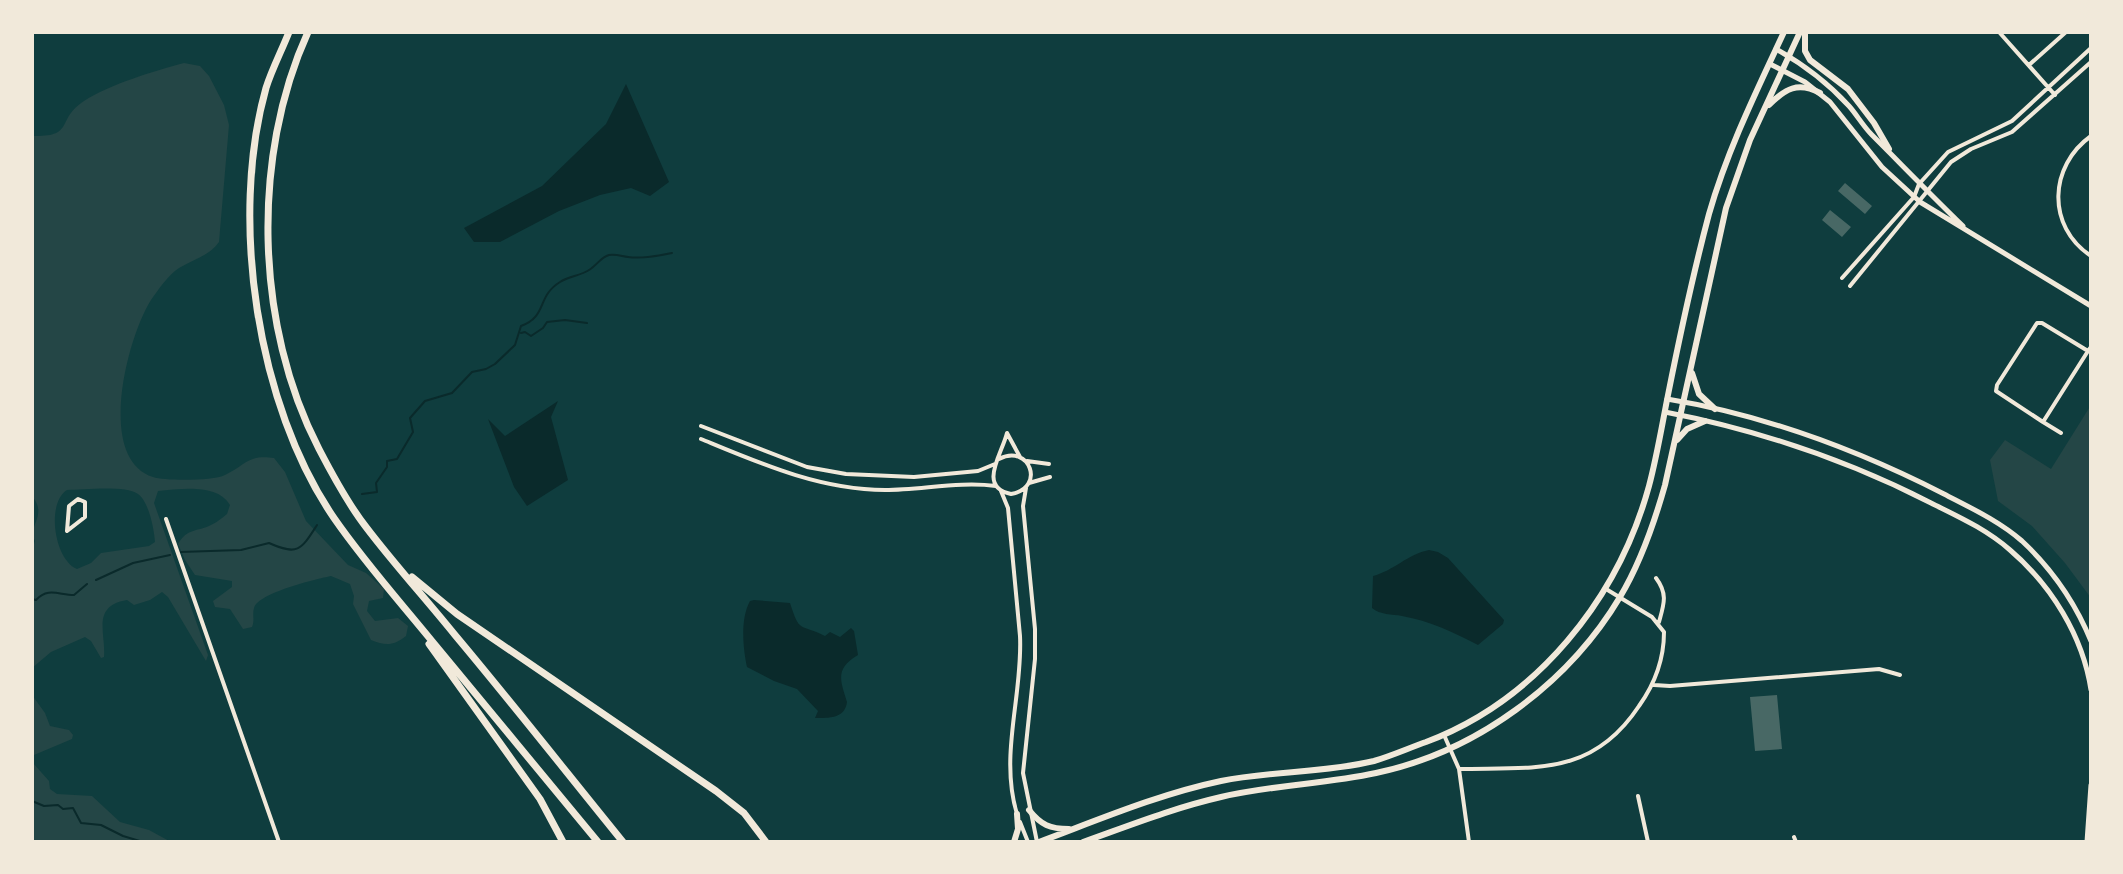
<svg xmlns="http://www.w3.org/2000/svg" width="2123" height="874" font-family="'PT Sans Narrow',sans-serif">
<rect width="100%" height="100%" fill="#0f3d3e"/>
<path fill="#244646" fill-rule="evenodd" d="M 184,63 L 200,66 L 209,76 L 224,105 L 229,125 L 219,242 C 209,256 194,259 179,268 C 169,274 158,290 151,300 C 128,336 95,458 153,477 C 165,481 213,481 225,475 C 246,465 248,454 274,458 L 285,472 L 306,521 L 348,565 L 366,573 L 384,589 L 383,598 L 369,601 L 367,611 L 375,621 L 398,618 L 408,626 L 406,636 C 393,646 386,646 371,640 L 353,604 L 354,596 L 350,584 L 331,576 C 316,579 258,593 254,608 C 252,615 255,620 252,627 L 243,629 L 230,609 L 215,607 L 213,601 L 232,587 L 232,581 L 195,575 L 185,560 L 178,544 C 187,528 197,532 211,525 C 216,523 222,518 227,514 L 230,505 C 217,483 181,489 158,491 L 154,503 L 208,655 L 206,661 L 168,597 L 162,592 L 150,600 L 134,605 L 127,600 C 91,606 106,633 104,657 L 101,658 L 91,641 L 85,637 L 51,652 L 32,668 L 32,550 L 35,541 L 32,534 C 36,518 44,511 32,496 L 32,136 C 76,137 55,120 84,101 C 111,84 154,71 184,63 ZM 67,490 C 83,490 125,485 138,494 C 149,502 154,529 155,542 L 149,546 L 101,553 L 91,563 L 77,569 C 54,559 46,503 67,490 Z
M 2091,405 L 2091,598 L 2065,563 L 2032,526 L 1998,501 L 1990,460 L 2005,440 L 2051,469 Z
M 32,695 L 45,713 L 50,726 L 69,730 L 73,735 L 72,739 L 34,755 L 33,763 L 49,781 L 50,789 L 57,794 L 92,796 L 120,822 L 149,830 L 171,842 L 32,842 Z"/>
<path fill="#0a2a2b" d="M 626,84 L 669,182 L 650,196 L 631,188 L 600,195 L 559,211 L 500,242 L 474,242 L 464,228 L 542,186 L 606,124 Z
M 558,401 L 551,417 L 568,480 L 527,506 L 514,487 L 488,419 L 505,436 Z
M 1429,550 L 1438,552 L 1448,558 L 1504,620 L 1503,624 L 1478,645 C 1453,632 1430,621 1402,616 C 1392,614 1380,615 1372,608 L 1373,576 C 1393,571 1408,554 1429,550 Z
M 754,600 L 790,603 C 800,634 799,623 825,636 L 830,632 L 840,637 L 851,628 L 854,631 L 858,655 C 835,669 840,679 847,702 C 845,719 828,718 815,718 L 818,711 L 797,689 L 774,681 L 747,667 C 743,648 740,619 750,601 Z"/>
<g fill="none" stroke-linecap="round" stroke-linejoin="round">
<path stroke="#0a2a2b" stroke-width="2" d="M 521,333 L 525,332 L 531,336 L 543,328 L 547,322 L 565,320 L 587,323
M 362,494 L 377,492 L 376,483 L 387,467 L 387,461 L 397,459 L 413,432 L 410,418 L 425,401 L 452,393 L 472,372 L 486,369 L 495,364 L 515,345 L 521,326 C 548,316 536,297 560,282 C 569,276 580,276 589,270 C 596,266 601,257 609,255 C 616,254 621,256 628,257 C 642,259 658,256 672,253
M 180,552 L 241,550 L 269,543 C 298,556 301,550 317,525
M 96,580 L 133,563 L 170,555
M 32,599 L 36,600 C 48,587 59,595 74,595 L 87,584
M 32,801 L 44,806 L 58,805 L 63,809 L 73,808 L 81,823 L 101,825 L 123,836 L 143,842"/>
</g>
<path fill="#486865" d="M 1845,183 L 1872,206 L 1865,214 L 1838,191 Z
M 1830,210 L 1851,227 L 1842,237 L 1822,220 Z
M 1777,695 L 1782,749 L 1755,751 L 1750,697 Z"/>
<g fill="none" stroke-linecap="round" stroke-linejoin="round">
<path stroke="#f1e9da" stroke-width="4" d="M 1999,32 L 2055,95
M 2029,65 L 2066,32
M 2091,136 C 2049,166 2046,226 2091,256
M 1842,278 L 1914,197 L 1919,184 L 1948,152 L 2012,121 L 2091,48
M 1850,286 L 1951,162 L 1971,149 L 2012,132 L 2091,62
M 2088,351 L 2042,323 L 2037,323 L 1997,385 L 1996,391 L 2043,422 L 2088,351 L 2091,347
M 2043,422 L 2061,433
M 701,426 L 807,467 L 846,474 L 914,477 L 978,471 L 995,464
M 701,439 C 759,463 820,490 885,490 C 922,490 959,481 996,486
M 999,459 C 1030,443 1046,488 1011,494 C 977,487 1002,454 1007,433 L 1020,457
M 1027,461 L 1049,464
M 1029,483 L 1050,477
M 1026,488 L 1023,506 L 1035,629 L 1035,659 L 1023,773 L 1037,842
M 1001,491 L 1008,508 L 1020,636 C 1023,695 999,755 1017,814
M 78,499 L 85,502 L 85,517 L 67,531 L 69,506 Z
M 166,519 L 279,842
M 1656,578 C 1668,594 1664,604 1659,622
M 1654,685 L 1670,686 L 1879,669 L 1900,675
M 1444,735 L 1459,769 L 1469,842
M 1459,769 C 1535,767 1592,777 1639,706 C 1654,685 1664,659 1664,632 L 1652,617 L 1606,589
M 1638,796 L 1648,842
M 1020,822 L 1028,842
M 1794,837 L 1796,842"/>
<path stroke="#f1e9da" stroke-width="5" d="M 1667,399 C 1765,415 1856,449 1944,494 C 1971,508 1999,521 2022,541 C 2053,570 2075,602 2091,641
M 1665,412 C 1758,430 1847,460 1931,503 C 1959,517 1986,529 2010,550 C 2051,585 2083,636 2091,690
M 2087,842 L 2091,785"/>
<path stroke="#f1e9da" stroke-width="5" d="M 1776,49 C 1803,64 1828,83 1849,106 C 1857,115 1863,126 1872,135 C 1902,165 1932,196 1963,226
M 1770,64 L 1805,82 L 1830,102 L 1882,167 L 1920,202 L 2091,306"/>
<path stroke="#f1e9da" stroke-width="6" d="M 1805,32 L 1805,51 L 1810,60 L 1848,89 L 1874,123 L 1889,149
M 1769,105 C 1785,89 1798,81 1820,93
M 1692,373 L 1699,394 L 1715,409
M 1677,440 L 1687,429 L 1705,421
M 1029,810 C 1041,825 1050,829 1069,829
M 1014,842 L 1018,829 L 1017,814
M 1039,842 C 1098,820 1159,794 1221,781 C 1271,771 1324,773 1374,761 C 1391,756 1409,748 1426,742 C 1537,700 1618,599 1649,486 C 1657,456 1662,425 1668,395 C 1680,335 1693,274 1709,214 C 1727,151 1756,92 1784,32
M 1083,842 C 1128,826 1173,808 1221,797 C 1272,785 1325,784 1376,773 C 1476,752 1568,684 1620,597 C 1641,562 1654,524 1665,485 L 1726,208 L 1750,140 L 1800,32"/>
<path stroke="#f1e9da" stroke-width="7" d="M 289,32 C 282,50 272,69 266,88 C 229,219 257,406 334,518 C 365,563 402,604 436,646 C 490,711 544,777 598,842
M 308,32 C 251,157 255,326 319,449 C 333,476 348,504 366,527 C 394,564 426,599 455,635 C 512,703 567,773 623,842
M 412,577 L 457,614 L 716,791 L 744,813 L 766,842
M 429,644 L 540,799 L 563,842"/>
</g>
<rect width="2123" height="874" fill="none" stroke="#f1e9da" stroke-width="68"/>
</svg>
